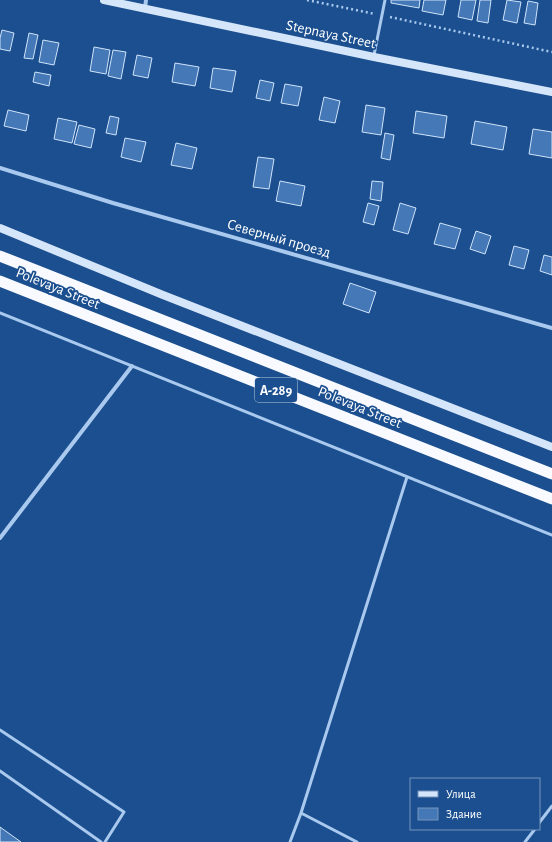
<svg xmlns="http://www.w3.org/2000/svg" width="552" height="842" font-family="'Alegreya Sans',sans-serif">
<rect width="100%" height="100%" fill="#1b4f8f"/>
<path fill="#4478b7" stroke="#cfe3fa" d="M 391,0 L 420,0 L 419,8 L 391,3 Z
M 424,0 L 446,0 L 443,15 L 422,11 Z
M 461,0 L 476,0 L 472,20 L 458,17 Z
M 480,0 L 491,0 L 488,23 L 477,21 Z
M 507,0 L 521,2 L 517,23 L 503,20 Z
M 528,1 L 538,3 L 535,25 L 524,23 Z
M 2,30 L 14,33 L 10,51 L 0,49 L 0,38 Z
M 29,33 L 38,35 L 33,59 L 24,58 Z
M 43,40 L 59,43 L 54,65 L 39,62 Z
M 94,47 L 110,50 L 106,74 L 90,71 Z
M 113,50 L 126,52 L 121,79 L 108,76 Z
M 137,55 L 152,58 L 148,78 L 133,75 Z
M 175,63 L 199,67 L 195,86 L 172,82 Z
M 213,68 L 236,71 L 232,92 L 210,88 Z
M 35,72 L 51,75 L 49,86 L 33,82 Z
M 260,80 L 274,83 L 270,101 L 256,98 Z
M 285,84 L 302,87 L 298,106 L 281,103 Z
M 324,97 L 340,101 L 335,123 L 319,120 Z
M 366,105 L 385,108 L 381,135 L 362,132 Z
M 8,110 L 29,115 L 26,131 L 4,126 Z
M 416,111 L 447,116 L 444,138 L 413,133 Z
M 110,116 L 119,118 L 116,135 L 106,133 Z
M 58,118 L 77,122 L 72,143 L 54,139 Z
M 475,121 L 507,127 L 503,150 L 471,144 Z
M 79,125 L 95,129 L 91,148 L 74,144 Z
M 533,129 L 552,132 L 552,158 L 529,154 Z
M 385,133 L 394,135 L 390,160 L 381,158 Z
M 125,138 L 146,142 L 141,162 L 121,157 Z
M 176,143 L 197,148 L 192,169 L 171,165 Z
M 258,157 L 274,159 L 269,189 L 253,187 Z
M 280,181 L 305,186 L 301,206 L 276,201 Z
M 372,181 L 383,182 L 381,201 L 370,199 Z
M 368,203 L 379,206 L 374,225 L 363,222 Z
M 400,203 L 416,208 L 408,234 L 393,230 Z
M 440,223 L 461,229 L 455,249 L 434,244 Z
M 476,231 L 491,236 L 485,254 L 470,249 Z
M 514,246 L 529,250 L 524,269 L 509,265 Z
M 544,255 L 552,257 L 552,275 L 540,271 Z
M 350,283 L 376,292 L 369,313 L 343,304 Z
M 0,827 L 21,842 L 0,842 Z"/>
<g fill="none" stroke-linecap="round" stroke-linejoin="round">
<path stroke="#a9c9ee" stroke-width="2.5" stroke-dasharray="2 3" stroke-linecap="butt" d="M 307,0 L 375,14
M 390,17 L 552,52"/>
<path stroke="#a9c9ee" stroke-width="3" d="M 374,55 L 385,0
M 0,313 L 552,535
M 0,730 L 124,812 L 105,842
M 0,771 L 101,842
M 301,813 L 407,477
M 539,823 L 552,806
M 290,842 L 301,813 L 357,842
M 525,842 L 535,829"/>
<path stroke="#a9c9ee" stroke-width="4" d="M 145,8 L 146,0
M 0,168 L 113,203 L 552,328
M 0,538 L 132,366"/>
<path stroke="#d6e6fa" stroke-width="8" d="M 104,0 L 374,57 L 552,92
M 0,228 L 163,295 L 552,447"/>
<path stroke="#f8faff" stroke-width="11" d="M 0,256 L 552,474
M 0,281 L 552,499"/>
</g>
<g text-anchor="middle" stroke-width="3.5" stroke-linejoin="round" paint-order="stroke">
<rect fill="#1b4f8f" stroke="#bbcadd" stroke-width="1" x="255" y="378" width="42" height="24" rx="3"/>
<g font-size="14" font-weight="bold" fill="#fff">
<text x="276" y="395">А-289</text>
</g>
<g font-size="15" fill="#fff" stroke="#1b4f8f">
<text transform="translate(331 34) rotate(12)" y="5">Stepnaya Street</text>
<text transform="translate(279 238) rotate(16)" y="5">Северный проезд</text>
<text transform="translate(58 288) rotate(22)" y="5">Polevaya Street</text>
<text transform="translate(360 407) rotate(22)" y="5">Polevaya Street</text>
</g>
</g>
<rect x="410" y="778" width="130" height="52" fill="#1b4f8f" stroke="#7695bc"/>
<rect x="418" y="791" width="20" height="6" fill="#d6e6fa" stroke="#7695bc"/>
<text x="446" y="798" font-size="12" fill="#ffffff">Улица</text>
<rect x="418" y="808" width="20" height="12" fill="#4478b7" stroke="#7695bc"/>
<text x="446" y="818" font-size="12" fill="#ffffff">Здание</text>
</svg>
